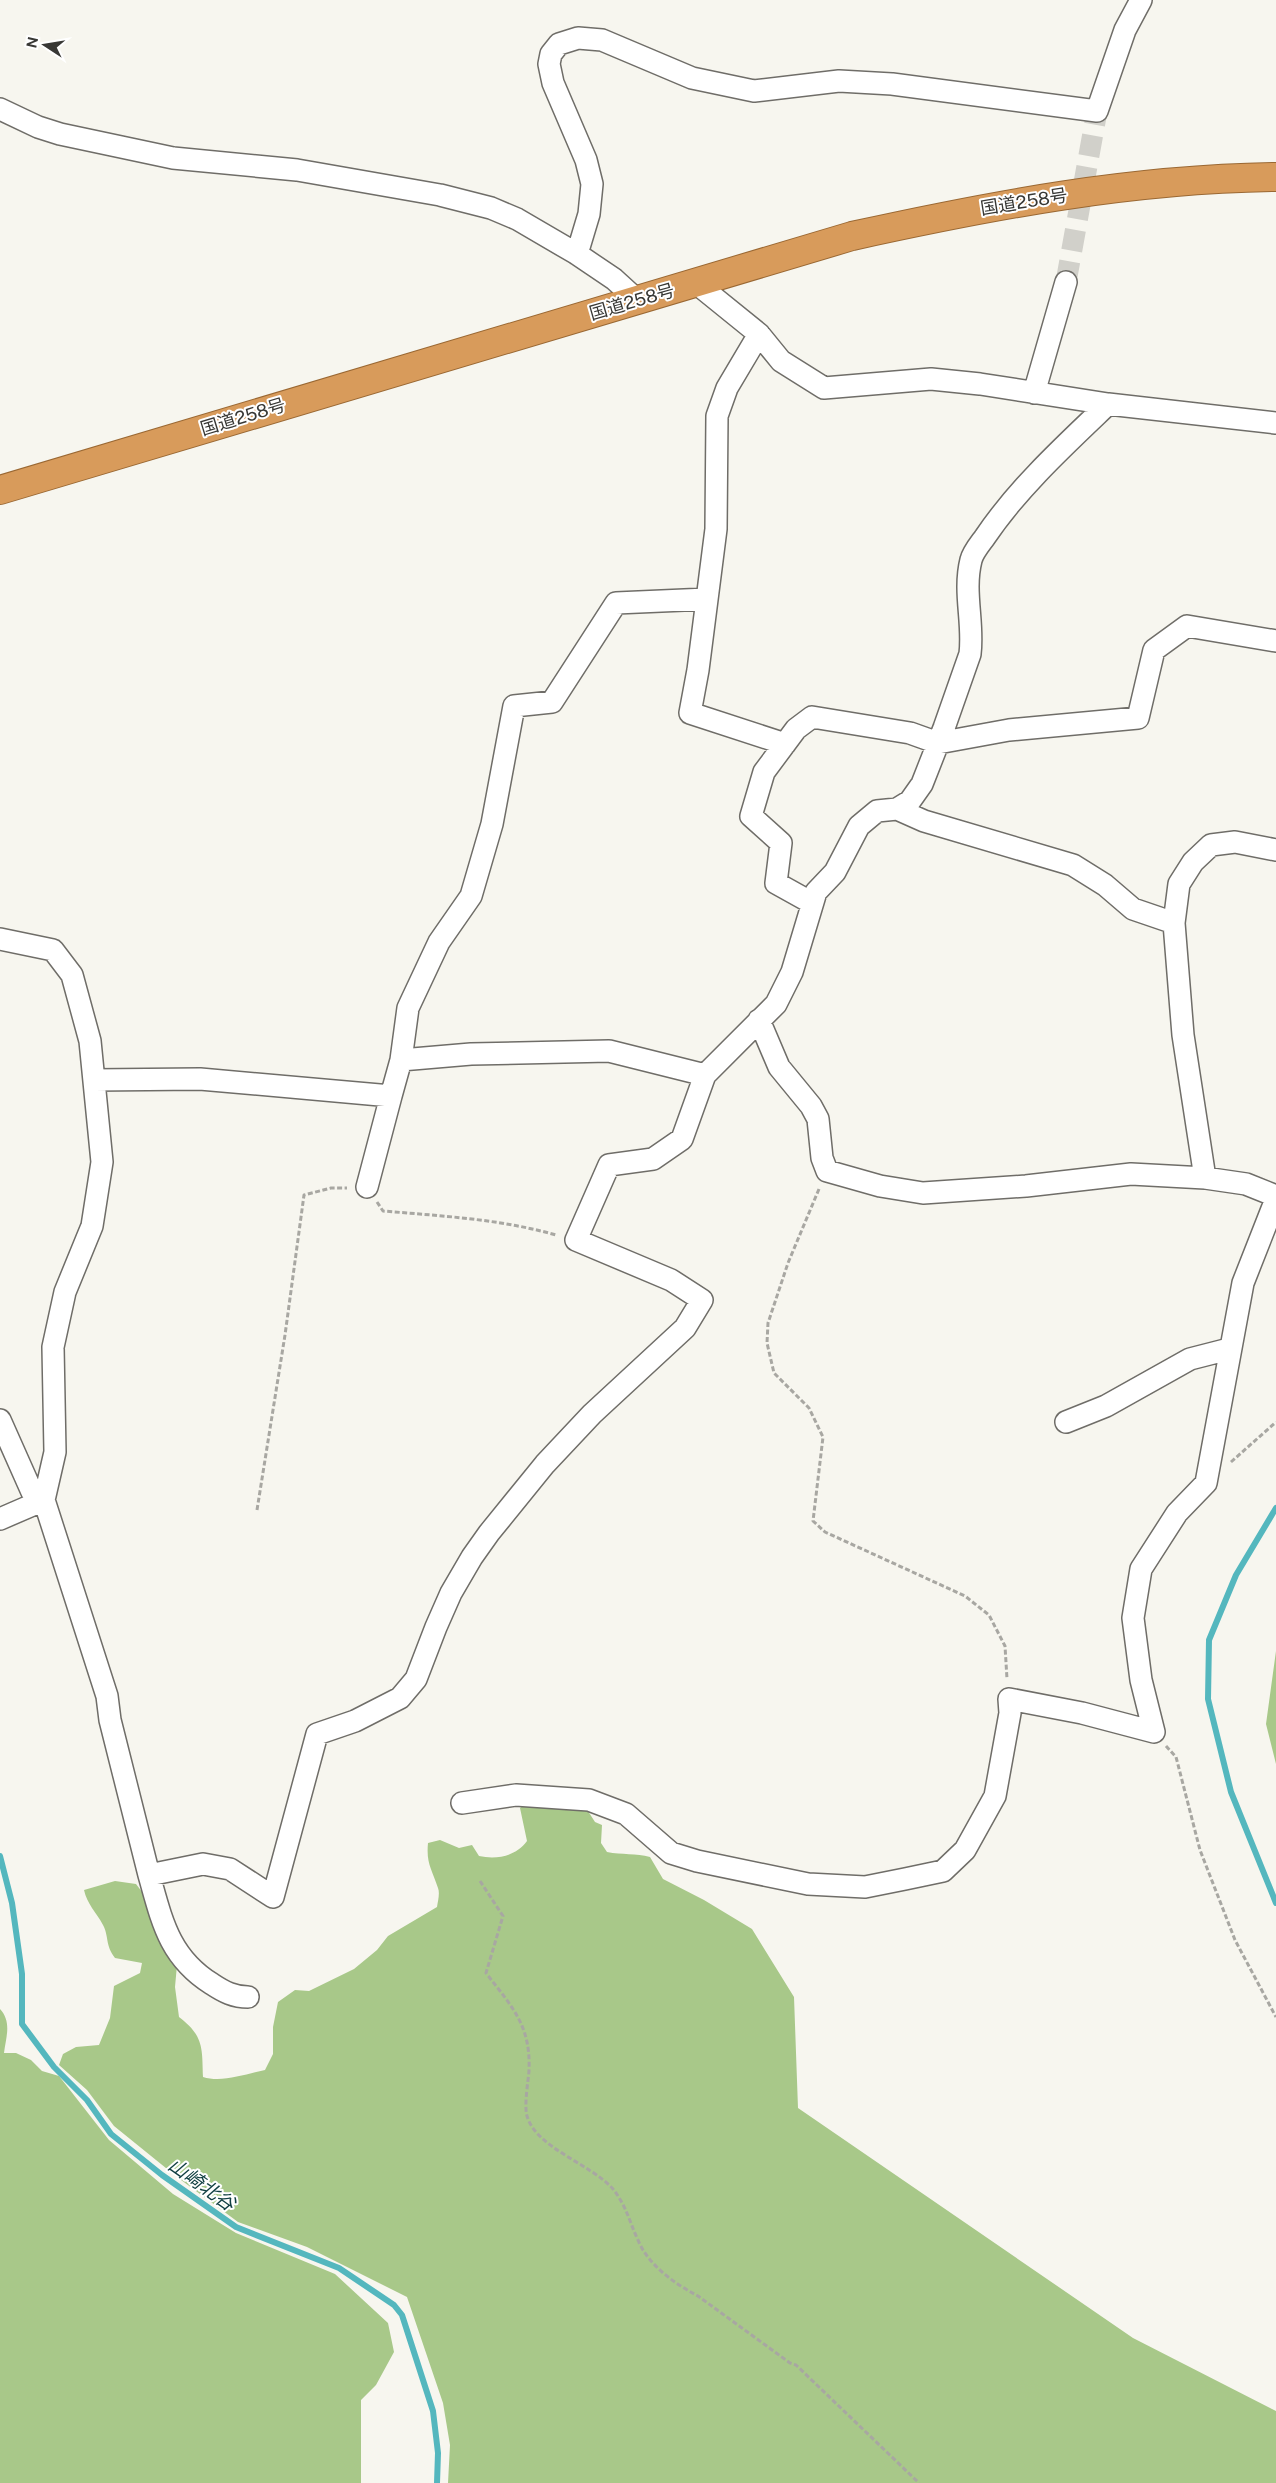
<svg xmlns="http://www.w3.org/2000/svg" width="1276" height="2483" font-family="'Public Sans','Noto Sans JP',sans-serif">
<rect width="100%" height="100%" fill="#f7f6ef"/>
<path fill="#a8c889" d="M 1276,1651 L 1276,1764 L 1266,1724 Z
M 526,1802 L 584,1805 L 595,1822 L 602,1825 L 601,1843 L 607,1852 C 622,1855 636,1853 650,1857 L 663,1879 L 704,1900 L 752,1929 L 794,1997 L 798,2108 L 1133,2338 L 1276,2411 L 1276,2483 L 448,2483 L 450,2445 L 443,2403 L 407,2297 L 307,2247 L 238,2222 L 177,2177 L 114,2126 L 87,2090 L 59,2065 L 63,2054 L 76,2047 L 99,2045 L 110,2018 L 114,1986 L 140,1973 L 142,1963 L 115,1958 C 105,1945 109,1936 103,1925 C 96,1912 87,1904 84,1890 L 115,1881 L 136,1884 L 152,1905 L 177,1965 L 175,1987 L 179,2017 C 204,2036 202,2048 203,2077 C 222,2083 246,2074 265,2070 L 273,2054 L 273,2027 L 278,2002 L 295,1990 L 309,1991 L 354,1969 L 377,1950 L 388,1936 L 437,1907 C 438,1901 440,1893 438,1888 C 432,1869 426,1864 428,1843 L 440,1840 L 459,1848 L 472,1845 L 479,1856 C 497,1860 516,1856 527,1841 L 520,1808 Z
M 0,2009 C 12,2022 6,2037 4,2053 L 16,2053 L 31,2060 L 42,2071 L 59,2076 L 109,2140 L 173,2194 L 236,2233 L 335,2274 L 388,2323 L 394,2352 L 376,2385 L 361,2400 L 361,2483 L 0,2483 Z"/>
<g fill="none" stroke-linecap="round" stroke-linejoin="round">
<path stroke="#54b7be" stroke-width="6" d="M 1276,1508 L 1236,1575 L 1209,1640 L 1208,1699 L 1231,1792 L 1276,1903
M 0,1856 L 12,1903 L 22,1974 L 22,2024 L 54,2067 L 87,2100 L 111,2134 L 162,2175 L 236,2227 L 339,2268 L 394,2305 L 402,2315 L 433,2411 L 438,2453 L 437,2483"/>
<path stroke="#d1d0ca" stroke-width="21" stroke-dasharray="21 11" stroke-linecap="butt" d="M 1066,282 L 1097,111"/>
<defs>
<path id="minor" d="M 0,109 L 38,127 L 60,134 L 173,158 L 297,170 L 440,195 L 491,208 L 517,219 L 577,254 L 614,279 L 637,300
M 577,254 L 589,214 L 592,184 L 586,160 L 553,83 L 549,64 L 551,54 L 559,44 L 578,38 L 602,40 L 692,78 L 754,91 L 839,81 L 892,84 L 1097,111 L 1125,30 L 1141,0
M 696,283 L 759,334 L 781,361 L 824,388 L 931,379 L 980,384 L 1108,404 L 1276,423
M 759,334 L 727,388 L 717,416 L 716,529 L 698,670 L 690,713 L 785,744
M 1034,393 L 1066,282
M 897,809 L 924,821 L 1073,865 L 1105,885 L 1133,909 L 1174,923
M 812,903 L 776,883 L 781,843 L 751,816 L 764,772 L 796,729 L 812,717 L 910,733 L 938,743 L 1009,730 L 1138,718 L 1154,650 L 1187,626 L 1276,641
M 0,939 L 53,950 L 72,975 L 90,1041 L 102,1162 L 92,1226 L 65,1292 L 53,1347 L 55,1452 L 44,1500 L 107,1696 L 110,1720 L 149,1875 L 203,1864 L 230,1869 L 273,1897 L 317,1734 L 355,1721 L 400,1698 L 416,1679 L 436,1627 L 451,1593 L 472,1557 L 489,1533 L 545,1464 L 592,1414 L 685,1328 L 702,1300 L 671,1280 L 576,1240 L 609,1165 L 653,1159 L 682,1139 L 705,1075 L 776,1004 L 792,972 L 816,892 L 835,872 L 859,826 L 877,811 L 897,809 L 910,801 L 922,784 L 944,728 L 970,654 C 974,623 963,592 971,560 C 973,552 980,544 985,537 C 1018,488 1065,445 1108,404
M 759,1020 L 779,1067 L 811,1106 L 818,1119 L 822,1158 L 827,1171 L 880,1186 L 923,1193 L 1026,1186 L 1131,1174 L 1205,1178 L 1246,1184 L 1276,1196
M 401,1060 L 408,1008 L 439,942 L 471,896 L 492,824 L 514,706 L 552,702 L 616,603 L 707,599
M 94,1080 L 200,1079 L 391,1096 L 401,1060 L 471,1054 L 609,1051 L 705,1075
M 1205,1178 L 1183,1035 L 1174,923 L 1179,884 L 1193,862 L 1211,845 L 1235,842 L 1276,850
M 367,1187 L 391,1096
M 0,1420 L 32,1492 L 44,1500
M 1066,1422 L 1106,1406 L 1190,1359 L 1229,1349
M 0,1519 L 44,1500
M 462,1803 L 516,1795 L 589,1800 L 626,1814 L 671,1853 L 697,1861 L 808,1884 L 865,1887 L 905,1879 L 943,1871 L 965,1850 L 995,1796 L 1010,1713 L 1009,1699 L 1082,1713 L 1154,1732 L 1141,1680 L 1133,1618 L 1141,1569 L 1177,1513 L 1206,1483 L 1243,1283 L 1276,1199
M 149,1875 C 162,1921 169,1957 212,1984 C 224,1992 234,1997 248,1997"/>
<path id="trunk" d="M 0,490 L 852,236 C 993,205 1131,179 1276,177"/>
</defs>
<use href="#minor" stroke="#6f6d68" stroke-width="24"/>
<use href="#trunk" stroke="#9a6833" stroke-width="30"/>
<path stroke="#a8a7a2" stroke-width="3" stroke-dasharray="5 2.5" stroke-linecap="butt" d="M 819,1189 L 788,1263 L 768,1323 L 767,1343 L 774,1373 L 809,1408 L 823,1437 L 813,1521 L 825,1532 L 965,1596 L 989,1615 L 1005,1646 L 1007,1679
M 377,1202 L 383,1211 C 442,1216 500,1219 556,1235
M 1231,1462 L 1276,1422
M 257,1510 L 285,1335 L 304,1195 L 331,1188 L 347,1188
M 1166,1746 L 1176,1757 L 1200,1850 L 1235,1940 L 1276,2017
M 480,1881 L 503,1916 L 486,1973 C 512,2007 531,2025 529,2071 C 528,2082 524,2106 527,2116 C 536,2148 591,2164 613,2189 C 627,2207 629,2221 638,2240 C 648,2265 675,2284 698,2296 L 790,2363 L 796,2365 L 919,2483"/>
<use href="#minor" stroke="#fff" stroke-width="21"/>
<use href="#trunk" stroke="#d89b5b" stroke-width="28"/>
</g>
<g text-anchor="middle" stroke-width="4" stroke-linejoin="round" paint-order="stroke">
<g font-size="18" fill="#383835" stroke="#fff">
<text transform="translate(1024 202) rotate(-9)" y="6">国道258号</text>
<text transform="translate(632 302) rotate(-16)" y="6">国道258号</text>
<text transform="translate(243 417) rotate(-17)" y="6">国道258号</text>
</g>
<g font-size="19" font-style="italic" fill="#124043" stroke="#fff">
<text transform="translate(202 2184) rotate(35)" y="7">山崎北谷</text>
</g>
</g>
<g transform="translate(45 45) rotate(282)" stroke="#ffffff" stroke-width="4" paint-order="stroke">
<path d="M0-4L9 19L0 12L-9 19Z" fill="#383835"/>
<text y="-8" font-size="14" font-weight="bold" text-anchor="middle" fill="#383835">N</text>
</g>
</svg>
